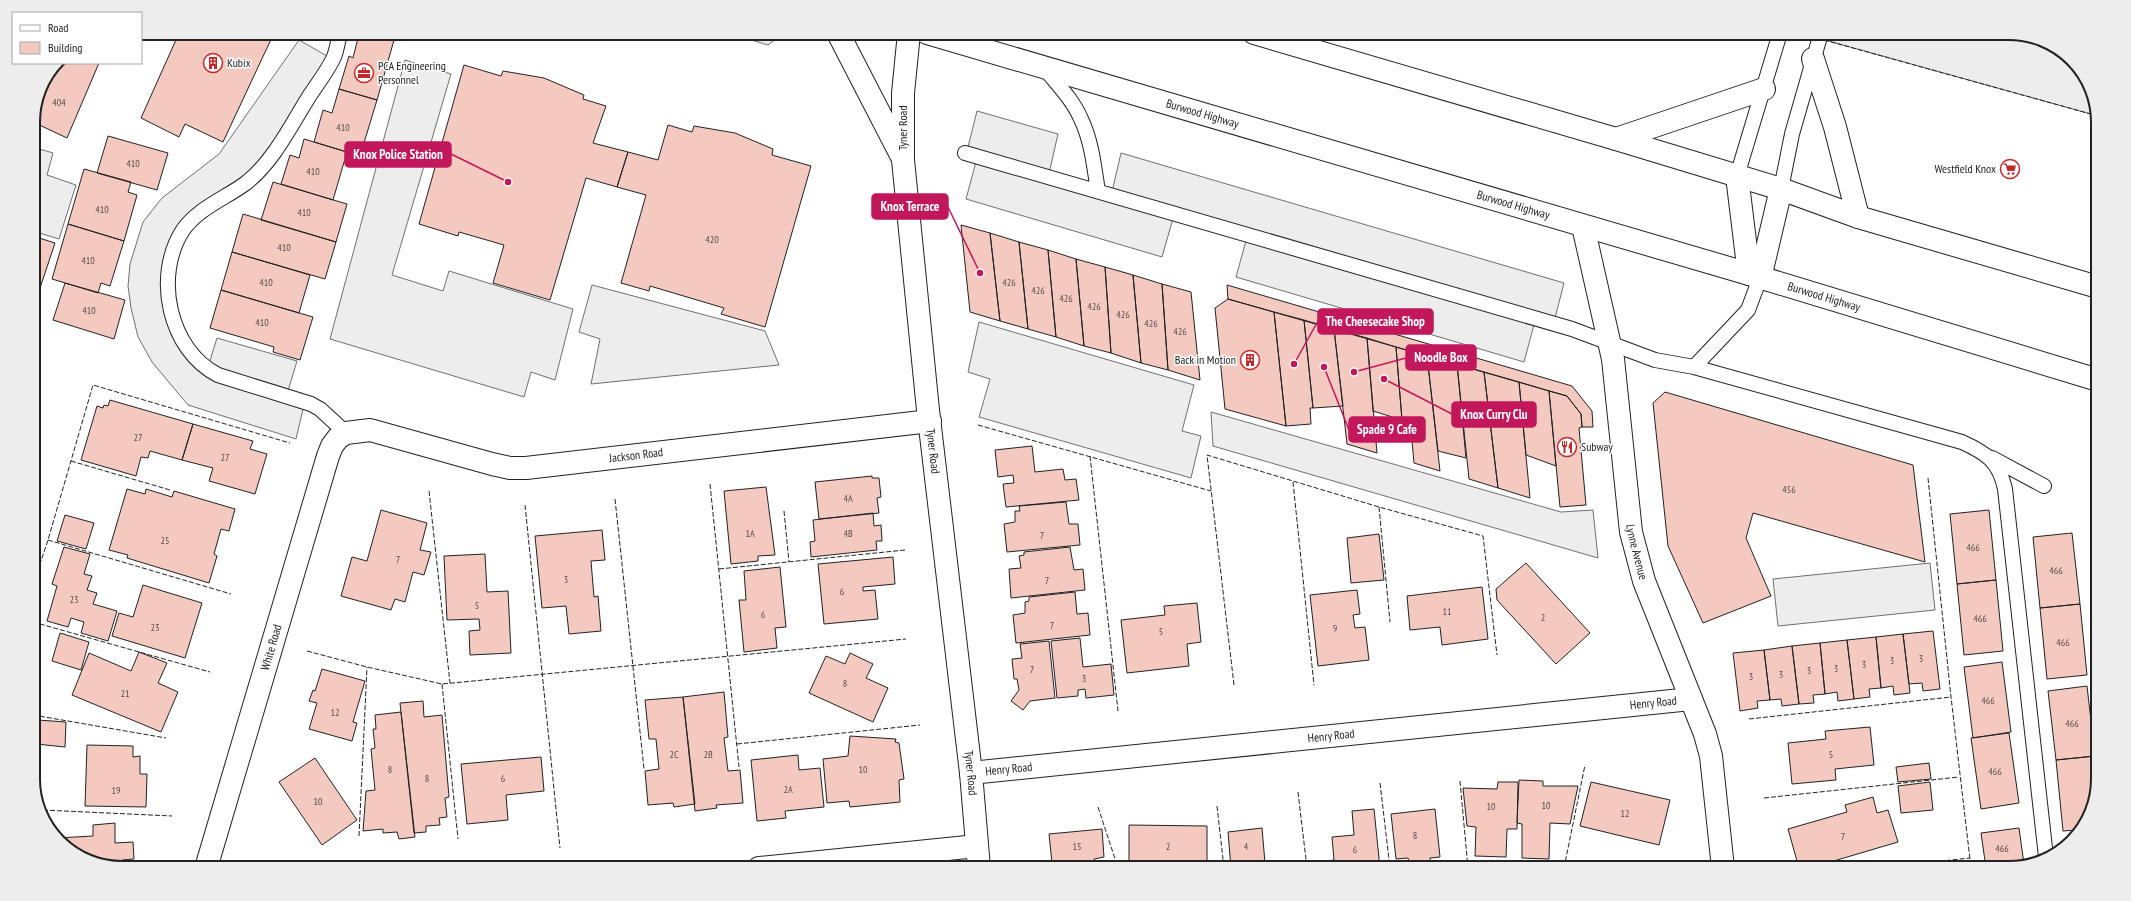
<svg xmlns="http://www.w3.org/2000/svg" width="2131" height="901" font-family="'PT Sans Narrow',sans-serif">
<rect width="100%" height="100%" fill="#fff"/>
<path fill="#ededed" stroke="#6f6f6f" d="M 728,33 L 783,33 L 768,45 Z
M 1800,33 L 2009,33 L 2043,40 L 2080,68 L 2098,116 Z
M 299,40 L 334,60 L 275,153 L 185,230 L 174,255 L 174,314 L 208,367 L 217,338 L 297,361 L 287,394 L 305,401 L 296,439 L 188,405 L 152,362 L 138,337 L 131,308 L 128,286 L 130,264 L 143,222 L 162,198 L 219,154 Z
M 405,60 L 451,74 L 392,275 L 443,291 L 449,271 L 573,309 L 555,380 L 531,372 L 524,397 L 330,339 Z
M 977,111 L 1058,134 L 1048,178 L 1111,196 L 1121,153 L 1564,283 L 1553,326 L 1535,321 L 1524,362 L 1236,277 L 1247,237 L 1174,215 L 1162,257 L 966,199 L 977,158 L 966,155 Z
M 33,147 L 53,153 L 47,175 L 76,185 L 59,239 L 33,231 Z
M 592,285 L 765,331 L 779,365 L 591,384 L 600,339 L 579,332 Z
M 979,322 L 1194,385 L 1182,431 L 1201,436 L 1191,478 L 979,417 L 990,379 L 968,372 Z
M 1211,412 L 1561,512 L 1593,510 L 1598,558 L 1213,446 Z
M 1930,563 L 1935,610 L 1778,626 L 1773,579 Z"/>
<path fill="#f3c9c0" stroke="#222" d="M 179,33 L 274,33 L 223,142 L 185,124 L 179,137 L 141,118 Z
M 356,33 L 396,33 L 377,100 L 339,89 L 349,56 L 353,58 L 358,38 L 355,38 Z
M 57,63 L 99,63 L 67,138 L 33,122 L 40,88 Z
M 464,65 L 501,76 L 503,71 L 544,78 L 584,95 L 583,99 L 606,106 L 593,143 L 628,152 L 617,187 L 586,178 L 550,300 L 493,283 L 504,245 L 459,232 L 458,236 L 419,224 Z
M 339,89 L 377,100 L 360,156 L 314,142 L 323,110 L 332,113 Z
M 668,125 L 692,132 L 694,126 L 735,133 L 773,149 L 772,155 L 811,166 L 765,327 L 721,314 L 724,308 L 650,286 L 649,291 L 621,283 L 646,195 L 617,187 L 628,152 L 658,160 Z
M 108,136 L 168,153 L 157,190 L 97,173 Z
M 304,139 L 347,152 L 333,200 L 281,184 L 290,155 L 299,158 Z
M 84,169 L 131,182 L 128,192 L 137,195 L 124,241 L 68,224 Z
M 273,182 L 347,204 L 336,242 L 261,220 Z
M 243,214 L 336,242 L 325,279 L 232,252 Z
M 68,224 L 124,241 L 110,286 L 101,283 L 98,293 L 52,279 Z
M 961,225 L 990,233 L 1000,321 L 970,312 Z
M 990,233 L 1019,242 L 1028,329 L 1000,321 Z
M 33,236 L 55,243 L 33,309 Z
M 1019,242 L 1048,250 L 1056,337 L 1028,329 Z
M 1048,250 L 1076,259 L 1084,346 L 1056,337 Z
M 232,252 L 310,275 L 299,313 L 221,290 Z
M 1076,259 L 1105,267 L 1111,353 L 1084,346 Z
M 1105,267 L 1133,275 L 1141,363 L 1111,353 Z
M 1133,275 L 1162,284 L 1168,370 L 1141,363 Z
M 65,283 L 125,300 L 114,339 L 53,320 Z
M 1162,284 L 1191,292 L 1200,380 L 1168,370 Z
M 1227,285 L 1572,386 L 1592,411 L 1593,427 L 1582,427 L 1581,414 L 1567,396 L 1228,299 Z
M 221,290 L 313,317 L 300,360 L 273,352 L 274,347 L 210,328 Z
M 1228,299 L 1274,312 L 1286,426 L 1225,409 L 1215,308 Z
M 1274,312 L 1304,320 L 1313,408 L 1310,408 L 1311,424 L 1286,426 Z
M 1304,320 L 1334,329 L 1343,406 L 1313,408 Z
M 1334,329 L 1367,338 L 1377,453 L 1347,444 Z
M 1367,338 L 1396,347 L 1402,420 L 1373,411 Z
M 1396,347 L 1427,356 L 1440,471 L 1414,463 L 1410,419 L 1402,420 Z
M 1427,356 L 1457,364 L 1466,458 L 1438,451 Z
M 1457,364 L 1484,372 L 1498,488 L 1469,479 Z
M 1484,372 L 1519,382 L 1530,498 L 1498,488 Z
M 1519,382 L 1549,391 L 1556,466 L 1526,455 Z
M 1549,391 L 1567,396 L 1581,414 L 1582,427 L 1579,428 L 1586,505 L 1560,507 Z
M 1665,392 L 1913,465 L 1925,562 L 1753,513 L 1746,538 L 1771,596 L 1703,623 L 1668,546 L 1653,403 Z
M 110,400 L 193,424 L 182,460 L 150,451 L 148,458 L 141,457 L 136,476 L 81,460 L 97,406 L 103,408 L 104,405 L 108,406 Z
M 193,424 L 253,441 L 250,449 L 267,454 L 255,494 L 209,481 L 213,468 L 182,460 Z
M 1032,446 L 1035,472 L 1063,469 L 1065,480 L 1076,479 L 1079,500 L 1006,507 L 1003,484 L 1014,483 L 1013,475 L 998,477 L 995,450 Z
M 872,476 L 872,478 L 879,478 L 881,497 L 877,498 L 879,513 L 819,519 L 815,482 Z
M 766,487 L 775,555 L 758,556 L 758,561 L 731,564 L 724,491 Z
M 127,489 L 145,494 L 146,489 L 172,497 L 174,491 L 235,509 L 229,531 L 221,529 L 214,554 L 217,556 L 209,583 L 127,558 L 128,555 L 109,550 Z
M 1066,502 L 1069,524 L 1078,524 L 1080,545 L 1007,552 L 1004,524 L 1015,522 L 1015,511 L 1020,511 L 1019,506 Z
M 381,510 L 427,523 L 420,550 L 431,552 L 424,575 L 413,572 L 405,602 L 395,599 L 391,610 L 341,596 L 352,557 L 367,561 Z
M 1989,510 L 1996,580 L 1957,584 L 1950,514 Z
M 873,513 L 874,526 L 881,525 L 882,541 L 876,541 L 877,550 L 811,557 L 810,542 L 815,541 L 813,520 Z
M 65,515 L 94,523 L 86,549 L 57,541 Z
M 602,530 L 605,560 L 591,561 L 594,597 L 598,596 L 601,631 L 569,634 L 566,606 L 542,608 L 535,536 Z
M 2072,533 L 2080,604 L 2040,608 L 2033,537 Z
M 1379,534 L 1384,580 L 1351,583 L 1347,538 Z
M 64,547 L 90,554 L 84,574 L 92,576 L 87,590 L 97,593 L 93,604 L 117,611 L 108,641 L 81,633 L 84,622 L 71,618 L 68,627 L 47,621 L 57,586 L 52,584 Z
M 1070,547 L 1074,570 L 1083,569 L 1085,590 L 1011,598 L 1009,569 L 1021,568 L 1019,556 L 1024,555 L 1024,552 Z
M 485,554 L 487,592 L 508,591 L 511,653 L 470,655 L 469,631 L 480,630 L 479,619 L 447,620 L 444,556 Z
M 893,557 L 895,584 L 863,587 L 863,591 L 875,590 L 878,619 L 824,624 L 818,564 Z
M 1526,563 L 1590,633 L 1556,664 L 1497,600 L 1496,589 Z
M 780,567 L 786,627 L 775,628 L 777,648 L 744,652 L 739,600 L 746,600 L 744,571 Z
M 1996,580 L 2003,651 L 1964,655 L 1957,584 Z
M 143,585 L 202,603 L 185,658 L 112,636 L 119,613 L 133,617 Z
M 1482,587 L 1488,639 L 1442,645 L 1440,627 L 1410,630 L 1407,596 Z
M 1357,590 L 1360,614 L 1353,615 L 1355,628 L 1365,627 L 1369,660 L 1318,666 L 1310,595 Z
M 1075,592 L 1077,614 L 1088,613 L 1090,635 L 1016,643 L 1013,615 L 1025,613 L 1025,602 L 1029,601 L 1029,597 Z
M 1197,603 L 1201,642 L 1187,644 L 1189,666 L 1127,673 L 1121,620 L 1165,615 L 1164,606 Z
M 2080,604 L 2087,675 L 2047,679 L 2040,608 Z
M 1933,631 L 1940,689 L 1923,691 L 1922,683 L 1909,684 L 1903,634 Z
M 60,633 L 89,642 L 81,670 L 52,661 Z
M 1903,634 L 1910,693 L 1894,695 L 1893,686 L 1881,688 L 1876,637 Z
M 1876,637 L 1881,688 L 1869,689 L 1870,697 L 1854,699 L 1847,640 Z
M 1080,638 L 1083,667 L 1111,664 L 1114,695 L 1086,698 L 1085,689 L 1078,690 L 1078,696 L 1057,698 L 1051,641 Z
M 1847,640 L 1854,699 L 1838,701 L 1837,692 L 1825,694 L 1820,643 Z
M 1049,641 L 1055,698 L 1030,701 L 1023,710 L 1011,701 L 1019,690 L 1017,679 L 1014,679 L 1012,659 L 1022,658 L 1020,644 Z
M 1820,643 L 1825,694 L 1813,695 L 1814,703 L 1799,704 L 1792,646 Z
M 1792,646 L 1799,704 L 1782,706 L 1781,699 L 1770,700 L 1764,650 Z
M 1764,650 L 1770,700 L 1757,701 L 1758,708 L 1740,711 L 1733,653 Z
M 139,652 L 167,663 L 158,683 L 178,692 L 161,732 L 72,695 L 89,653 L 131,671 Z
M 850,653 L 873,664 L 866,678 L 888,688 L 873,722 L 809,693 L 826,656 L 845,664 Z
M 2002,662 L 2011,732 L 1973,738 L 1964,667 Z
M 322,669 L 365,681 L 353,722 L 357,723 L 352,741 L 309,729 L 317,703 L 309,701 L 313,690 L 315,691 Z
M 2087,686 L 2095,756 L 2056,760 L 2048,691 Z
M 724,692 L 728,737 L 724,738 L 728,771 L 740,770 L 743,803 L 716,805 L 717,808 L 695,811 L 683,697 Z
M 683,697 L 695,804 L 674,807 L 673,803 L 648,805 L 645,771 L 659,769 L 656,739 L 649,739 L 645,700 Z
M 423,701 L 424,717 L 442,715 L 449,797 L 445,798 L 447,817 L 439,818 L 440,825 L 426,826 L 426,832 L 414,833 L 400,703 Z
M 401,712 L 415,837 L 399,839 L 397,832 L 383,833 L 383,829 L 363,831 L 366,791 L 375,790 L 371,749 L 375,748 L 373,729 L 376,729 L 375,715 Z
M 38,720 L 66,722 L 65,747 L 36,744 Z
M 1870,727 L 1874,765 L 1835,769 L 1836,780 L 1792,784 L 1788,743 L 1826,739 L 1825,731 Z
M 2009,733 L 2019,803 L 1981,809 L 1971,738 Z
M 850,736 L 896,739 L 895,742 L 899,743 L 904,779 L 899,780 L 900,802 L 850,807 L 849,801 L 827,803 L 823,759 L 848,756 Z
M 87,745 L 133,746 L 133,757 L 140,756 L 140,774 L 147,774 L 146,807 L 85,806 Z
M 798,755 L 799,770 L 820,768 L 824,807 L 785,811 L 786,818 L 757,821 L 751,760 Z
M 2095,756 L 2098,781 L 2091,813 L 2077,830 L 2063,831 L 2056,760 Z
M 541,757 L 544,791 L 506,795 L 508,820 L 467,824 L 461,764 Z
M 315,758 L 357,820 L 322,845 L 279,782 Z
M 1929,763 L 1931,779 L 1898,782 L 1896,767 Z
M 1519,780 L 1543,781 L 1543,786 L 1578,786 L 1570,824 L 1550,823 L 1549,859 L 1522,858 L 1522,824 L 1517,823 Z
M 1498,782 L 1518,782 L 1517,829 L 1507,829 L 1506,857 L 1475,856 L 1476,827 L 1467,826 L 1463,788 L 1497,789 Z
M 1591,782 L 1670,800 L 1659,845 L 1580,826 Z
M 1930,782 L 1933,810 L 1901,813 L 1898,786 Z
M 1873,797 L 1877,813 L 1888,810 L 1898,842 L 1810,868 L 1799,868 L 1788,829 L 1847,812 L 1845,805 Z
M 1374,809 L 1380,868 L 1316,868 L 1316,862 L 1334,860 L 1332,837 L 1354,835 L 1352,811 Z
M 1435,809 L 1440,857 L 1430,858 L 1431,867 L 1453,865 L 1454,868 L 1410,868 L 1408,858 L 1396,859 L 1391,814 Z
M 115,823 L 115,843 L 133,842 L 134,859 L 122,860 L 123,868 L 88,861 L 57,838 L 93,836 L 93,825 Z
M 1129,825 L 1207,826 L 1207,866 L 1129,866 Z
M 1262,828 L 1265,863 L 1284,861 L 1284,868 L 1231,868 L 1228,832 Z
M 2019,828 L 2024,864 L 2009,868 L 1986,868 L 1981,833 Z
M 1102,829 L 1104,857 L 1094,859 L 1095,868 L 1066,868 L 1066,862 L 1052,863 L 1049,834 Z
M 1952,861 L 1952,868 L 1905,868 L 1905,867 Z"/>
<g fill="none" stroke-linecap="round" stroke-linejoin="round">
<defs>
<path id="lane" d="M 340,33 C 338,41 337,49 334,57 C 328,70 318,83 310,95 C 291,125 274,161 246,183 C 226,198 198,208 183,230 C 153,276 169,350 218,375 L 311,404 L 320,409 L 346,433
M 1045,69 C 1058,85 1073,100 1081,119 C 1092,142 1094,167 1098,191
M 965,153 L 1572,329 L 1655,360 L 1694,367 L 1962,442 C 1986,453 1999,461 2005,489 L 2046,857
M 1737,176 L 1780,33
M 1781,189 L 1792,134 L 1821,33
M 1694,367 L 1748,310 L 1760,278
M 1992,458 L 2044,486"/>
<g id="street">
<path d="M 838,33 L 901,155"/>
<path id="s1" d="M 909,33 L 903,93 L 903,160 L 928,410 L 971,773 L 979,868"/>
<path d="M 1813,59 L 1835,127 L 1858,217"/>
<path d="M 1616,139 L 1764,89"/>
<path d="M 1737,176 L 1749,274"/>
<path id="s2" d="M 1583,226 L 1613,359 L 1631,532 L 1644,581 L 1705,734 L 1711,756 L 1723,868"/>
<path d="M 1760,278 L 1781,189"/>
<path id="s3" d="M 971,773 L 1691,699"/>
<path id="s4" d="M 206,868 L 328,456 L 332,446 L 338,438 L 346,433 L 370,430 L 492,464 L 510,468 L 526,468 L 930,421"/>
<path d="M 759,868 L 977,846"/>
</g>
<g id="highway">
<path id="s5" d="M 927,33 L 1749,274 L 2098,380"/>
<path d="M 1254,33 L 1616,139 L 1781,189 L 1858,217 L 2098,287"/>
</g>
</defs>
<use href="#lane" stroke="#222" stroke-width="16"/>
<use href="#street" stroke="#222" stroke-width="24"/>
<use href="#highway" stroke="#222" stroke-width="24"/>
<use href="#lane" stroke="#fff" stroke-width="14"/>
<use href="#street" stroke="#fff" stroke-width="22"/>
<use href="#highway" stroke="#fff" stroke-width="22"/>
<path stroke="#222" stroke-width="1" stroke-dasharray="5 2" stroke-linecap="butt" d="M 1800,33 L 1817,38
M 1824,40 L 2098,116
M 978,425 L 1211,491
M 1090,456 L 1118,711
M 71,461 L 170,490
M 1928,478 L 1951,697 L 1971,868
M 1293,482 L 1314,685
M 710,484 L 739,767
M 429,491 L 450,683
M 615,499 L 644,769
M 525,505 L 560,848
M 1379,507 L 1390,622
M 784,511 L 789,562
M 48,540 L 231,594
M 719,569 L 905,550
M 33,585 L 48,540 L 93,385 L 290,443
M 33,622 L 210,672
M 307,651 L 367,667 L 442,684 L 906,639
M 442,684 L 458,839
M 1234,685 L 1207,455 L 1379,507 L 1483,536 L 1497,655
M 33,715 L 166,738
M 1749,719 L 1951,697
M 737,744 L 920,725
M 1460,781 L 1468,868
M 1380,783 L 1390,868
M 1298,792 L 1307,868
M 1764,798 L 1959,777
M 1217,806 L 1224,868
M 1098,807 L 1118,868
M 43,810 L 172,816
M 359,836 L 367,667
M 1564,868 L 1585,765
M 1876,868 L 1970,858"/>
</g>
<defs>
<symbol id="building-ring" viewBox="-11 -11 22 22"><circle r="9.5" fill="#fff" stroke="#c62828" stroke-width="1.5"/><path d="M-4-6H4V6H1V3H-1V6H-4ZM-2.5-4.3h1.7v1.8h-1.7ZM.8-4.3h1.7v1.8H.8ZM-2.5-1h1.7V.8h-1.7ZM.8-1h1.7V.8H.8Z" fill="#c62828"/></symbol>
<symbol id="office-ring" viewBox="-11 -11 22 22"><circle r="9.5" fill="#fff" stroke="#c62828" stroke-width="1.5"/><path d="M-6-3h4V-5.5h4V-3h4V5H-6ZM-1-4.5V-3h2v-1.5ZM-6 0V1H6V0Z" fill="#c62828"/></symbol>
<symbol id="supermarket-ring" viewBox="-11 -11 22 22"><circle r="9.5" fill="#fff" stroke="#c62828" stroke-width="1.5"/><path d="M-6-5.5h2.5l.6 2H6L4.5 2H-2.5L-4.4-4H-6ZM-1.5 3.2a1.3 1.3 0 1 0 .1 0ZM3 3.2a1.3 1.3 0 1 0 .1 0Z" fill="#c62828"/></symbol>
<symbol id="restaurant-ring" viewBox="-11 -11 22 22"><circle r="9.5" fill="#fff" stroke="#c62828" stroke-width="1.5"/><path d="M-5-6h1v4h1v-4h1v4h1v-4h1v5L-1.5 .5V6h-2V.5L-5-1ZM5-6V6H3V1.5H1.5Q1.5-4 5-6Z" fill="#c62828"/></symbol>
</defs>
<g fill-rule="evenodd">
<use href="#building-ring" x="202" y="52" width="22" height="22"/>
<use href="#office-ring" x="353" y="62" width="22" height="22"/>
<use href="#supermarket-ring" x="1999" y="158" width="22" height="22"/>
<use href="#building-ring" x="1239" y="349" width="22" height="22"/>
<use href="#restaurant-ring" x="1556" y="436" width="22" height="22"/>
</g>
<g text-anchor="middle" stroke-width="3" stroke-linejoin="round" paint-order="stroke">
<g font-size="10" fill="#564c4a">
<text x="59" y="106">404</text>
<text x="343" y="131">410</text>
<text x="133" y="167">410</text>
<text x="313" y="175">410</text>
<text x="102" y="213">410</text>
<text x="304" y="216">410</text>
<text x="712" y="243">420</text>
<text x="284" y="251">410</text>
<text x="88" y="264">410</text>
<text x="266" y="286">410</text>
<text x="1009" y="286">426</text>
<text x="1038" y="294">426</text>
<text x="1066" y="302">426</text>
<text x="1094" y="310">426</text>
<text x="89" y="314">410</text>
<text x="1123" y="318">426</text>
<text x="262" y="326">410</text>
<text x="1151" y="327">426</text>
<text x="1180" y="335">426</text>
<text x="138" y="441">27</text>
<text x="225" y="461">27</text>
<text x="1789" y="493">456</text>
<text x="848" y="502">4A</text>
<text x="750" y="537">1A</text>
<text x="848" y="537">4B</text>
<text x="1042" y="539">7</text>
<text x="165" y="544">25</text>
<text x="1973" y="551">466</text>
<text x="398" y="563">7</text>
<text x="2056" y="574">466</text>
<text x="566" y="583">3</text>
<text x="1047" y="584">7</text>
<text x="842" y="595">6</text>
<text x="74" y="603">23</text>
<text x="477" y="609">5</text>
<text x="1447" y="615">11</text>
<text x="763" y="618">6</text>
<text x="1543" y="621">2</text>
<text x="1980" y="622">466</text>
<text x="1052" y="629">7</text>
<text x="155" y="631">23</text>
<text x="1335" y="632">9</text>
<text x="1161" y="635">5</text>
<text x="2063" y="646">466</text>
<text x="1921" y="662">3</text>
<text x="1892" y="664">3</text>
<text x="1864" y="668">3</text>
<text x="1836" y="672">3</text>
<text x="1032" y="673">7</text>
<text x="1809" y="674">3</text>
<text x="1781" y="678">3</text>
<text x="1751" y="680">3</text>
<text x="1084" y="682">3</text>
<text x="845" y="687">8</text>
<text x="125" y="697">21</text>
<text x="1988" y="704">466</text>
<text x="335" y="716">12</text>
<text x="2072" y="727">466</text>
<text x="674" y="758">2C</text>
<text x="708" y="758">2B</text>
<text x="1831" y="758">5</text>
<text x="390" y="773">8</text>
<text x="863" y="773">10</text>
<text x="1995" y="775">466</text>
<text x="427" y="782">8</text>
<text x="503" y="782">6</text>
<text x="788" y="793">2A</text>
<text x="116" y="794">19</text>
<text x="318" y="805">10</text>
<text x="1546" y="809">10</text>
<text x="1491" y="810">10</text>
<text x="1625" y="817">12</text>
<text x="1415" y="839">8</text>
<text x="1843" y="840">7</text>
<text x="1077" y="850">15</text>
<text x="1168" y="850">2</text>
<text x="1246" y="850">4</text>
<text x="2002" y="852">466</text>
<text x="1355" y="853">6</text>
</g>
<g font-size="12" fill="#222" stroke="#fff" text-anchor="start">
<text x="227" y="67">Kubix</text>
<text x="378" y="70">PCA Engineering<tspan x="378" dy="14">Personnel</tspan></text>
<text x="1996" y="173" text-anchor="end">Westfield Knox</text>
<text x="1236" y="364" text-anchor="end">Back in Motion</text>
<text x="1581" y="451">Subway</text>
</g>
<g font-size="12" fill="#222" stroke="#fff">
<text dy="4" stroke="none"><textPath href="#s5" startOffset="287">Burwood Highway</textPath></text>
<text transform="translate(903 128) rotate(-90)" y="4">Tyner Road</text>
<text dy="4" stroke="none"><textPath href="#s5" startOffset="611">Burwood Highway</textPath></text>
<text dy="4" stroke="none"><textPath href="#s5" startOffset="935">Burwood Highway</textPath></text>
<text dy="4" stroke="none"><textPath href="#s1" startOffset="420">Tyner Road</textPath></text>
<text dy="4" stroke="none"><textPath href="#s4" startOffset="756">Jackson Road</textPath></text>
<text dy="4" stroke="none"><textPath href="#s2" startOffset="331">Lynne Avenue</textPath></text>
<text dy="4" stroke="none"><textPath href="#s4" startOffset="230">White Road</textPath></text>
<text dy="4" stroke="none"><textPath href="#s3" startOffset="686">Henry Road</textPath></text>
<text dy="4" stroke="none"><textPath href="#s3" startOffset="362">Henry Road</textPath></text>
<text dy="4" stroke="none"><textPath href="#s3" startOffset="38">Henry Road</textPath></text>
<text dy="4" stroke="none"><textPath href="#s1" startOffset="744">Tyner Road</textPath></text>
</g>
</g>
<path d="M0 0H2131V901H0ZM122 40H2009A82 82 0 0 1 2091 122V779A82 82 0 0 1 2009 861H122A82 82 0 0 1 40 779V122A82 82 0 0 1 122 40Z" fill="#ededed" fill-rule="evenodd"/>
<path fill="none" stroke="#222" stroke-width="2" d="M122 40H2009A82 82 0 0 1 2091 122V779A82 82 0 0 1 2009 861H122A82 82 0 0 1 40 779V122A82 82 0 0 1 122 40Z"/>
<path fill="none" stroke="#c2185b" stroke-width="1.5" d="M508 182L451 154M980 273L948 207M1294 364L1318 321M1354 372L1406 358M1384 379L1452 414M1324 367L1349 430"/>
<g fill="#c2185b" stroke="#fff" stroke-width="1.5">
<circle cx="508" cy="182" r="4"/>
<circle cx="980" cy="273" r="4"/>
<circle cx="1294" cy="364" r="4"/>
<circle cx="1354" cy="372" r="4"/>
<circle cx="1384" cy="379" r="4"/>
<circle cx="1324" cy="367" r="4"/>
</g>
<g fill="#c2185b" stroke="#c2185b" stroke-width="1.5">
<rect x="345" y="142" width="106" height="25" rx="4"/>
<rect x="872" y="194" width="76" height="25" rx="4"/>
<rect x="1318" y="309" width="115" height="25" rx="4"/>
<rect x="1406" y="345" width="70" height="25" rx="4"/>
<rect x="1452" y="402" width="84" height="25" rx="4"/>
<rect x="1349" y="417" width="76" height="25" rx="4"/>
</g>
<g font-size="13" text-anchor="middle" font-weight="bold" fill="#fff">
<text x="398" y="159">Knox Police Station</text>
<text x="910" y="211">Knox Terrace</text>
<text x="1375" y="326">The Cheesecake Shop</text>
<text x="1441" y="362">Noodle Box</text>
<text x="1494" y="419">Knox Curry Clu</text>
<text x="1387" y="434">Spade 9 Cafe</text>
</g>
<rect x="12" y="12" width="130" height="52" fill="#ffffff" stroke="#a7a7a7"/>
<rect x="20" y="25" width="20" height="6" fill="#ffffff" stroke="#a7a7a7"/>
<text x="48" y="32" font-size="12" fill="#222222">Road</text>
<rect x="20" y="42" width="20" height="12" fill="#f3c9c0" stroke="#a7a7a7"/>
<text x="48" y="52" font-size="12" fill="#222222">Building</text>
</svg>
